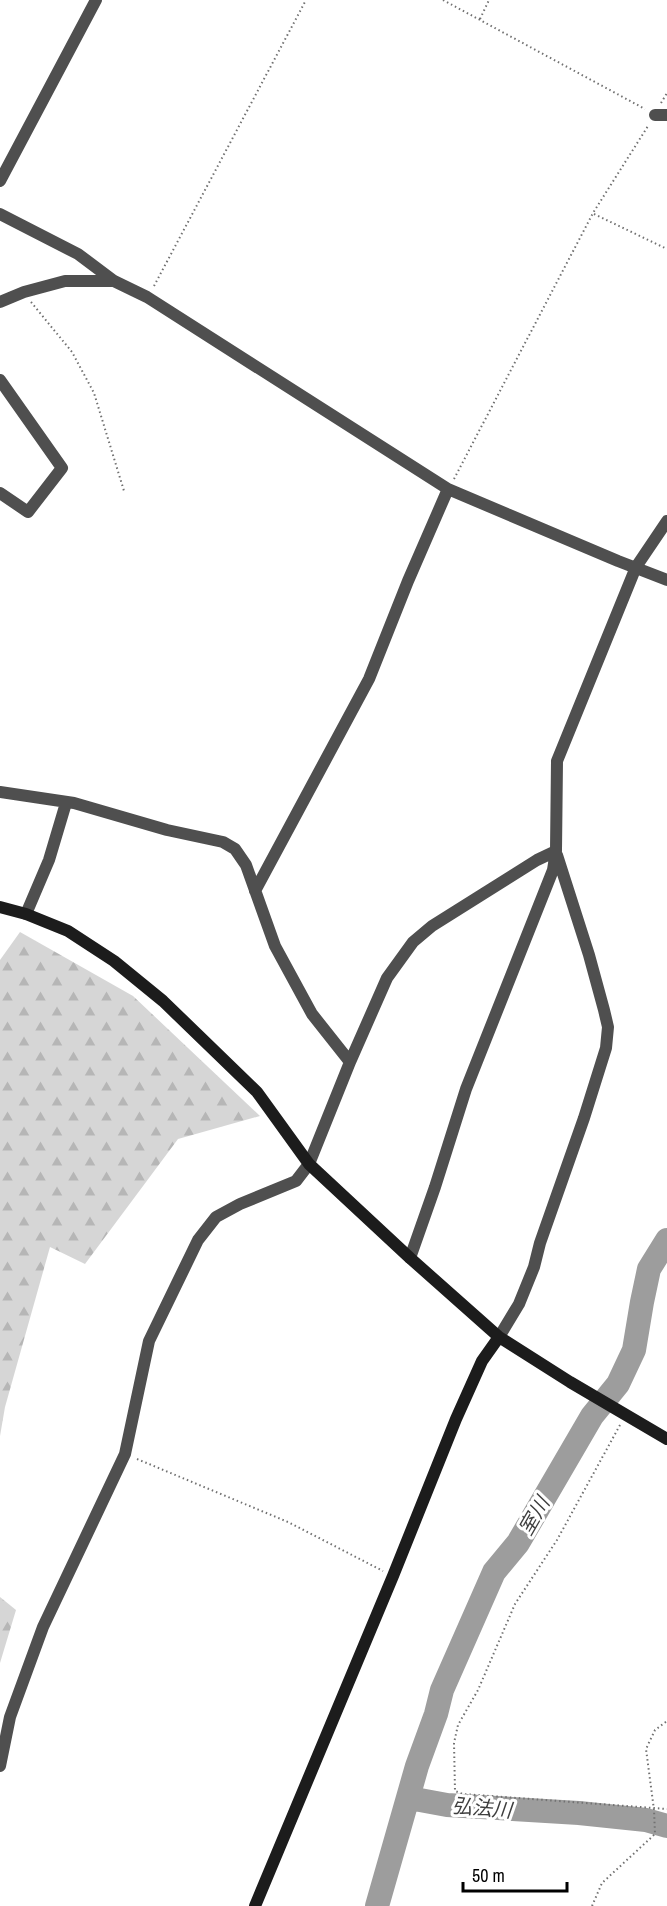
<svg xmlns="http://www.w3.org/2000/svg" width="667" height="1906" font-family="'Archivo Narrow','Noto Sans JP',sans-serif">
<defs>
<pattern id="forest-firs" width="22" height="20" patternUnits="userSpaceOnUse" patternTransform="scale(1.5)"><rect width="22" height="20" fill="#d6d6d6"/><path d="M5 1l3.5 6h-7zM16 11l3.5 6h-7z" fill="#b6b6b6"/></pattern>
</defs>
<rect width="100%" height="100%" fill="#fff"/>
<path fill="url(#forest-firs)" d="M 20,932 L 133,996 L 260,1116 L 178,1139 L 85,1264 L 50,1247 L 5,1407 L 0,1436 L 0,960 Z
M 0,1597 L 16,1610 L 0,1663 Z"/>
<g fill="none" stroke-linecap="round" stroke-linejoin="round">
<path stroke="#9d9d9d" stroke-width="24" d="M 409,1798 L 447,1805 L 579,1813 L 646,1820 L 667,1826
M 377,1906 L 417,1766 L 436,1714 L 442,1690 L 494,1572 L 518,1543 L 592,1416 L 618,1384 L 634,1350 L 642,1302 L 649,1269 L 667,1240"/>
<path stroke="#717171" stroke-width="2" stroke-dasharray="1.5 3" stroke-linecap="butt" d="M 443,0 L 645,109
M 480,19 L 489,0
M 661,103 L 667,93
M 594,214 L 667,249
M 154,286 L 306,0
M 31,302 L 72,352 L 94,393 L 124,491
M 454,479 L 593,213 L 648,126
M 620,1425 L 557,1540 L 515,1604 L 478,1690 L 458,1725 L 454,1743 L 455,1791 L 463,1794 L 667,1809
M 137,1459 L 288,1522 L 383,1571
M 592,1906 L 602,1883 L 655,1834 L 654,1810 L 646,1749 L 655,1730 L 667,1721"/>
<path stroke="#4f4f4f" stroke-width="12" d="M 655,115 L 667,115
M 0,181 L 96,0
M 0,214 L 78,254 L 114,281 L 147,297 L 448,489 L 618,561 L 667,580
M 0,302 L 24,292 L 65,281 L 114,281
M 0,380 L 62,468 L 28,512 L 0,493
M 0,792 L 74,803 L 167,830 L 223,842 L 235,849 L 246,865 L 275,946 L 312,1014 L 350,1062
M 255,891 L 369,679 L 408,581 L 448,489
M 26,914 L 49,860 L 66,803
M 410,1258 L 435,1187 L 466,1089 L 553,870 L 556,851 L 557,761 L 636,567 L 667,521
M 499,1337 L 519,1304 L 534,1267 L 540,1243 L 584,1118 L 606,1048 L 608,1027 L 604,1010 L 589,955 L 557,855
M 0,1766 L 10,1717 L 43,1627 L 125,1454 L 149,1341 L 198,1240 L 216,1217 L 240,1204 L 296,1181 L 309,1164 L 350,1062 L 387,978 L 413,942 L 432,926 L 537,860 L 556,851"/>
<path stroke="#1c1c1c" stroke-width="12" d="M 0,907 L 26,914 L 68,931 L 114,961 L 163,1001 L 257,1092 L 309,1164 L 410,1258 L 499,1337 L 482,1361 L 456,1419 L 393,1576 L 255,1906
M 499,1337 L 570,1382 L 667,1439"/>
</g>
<g text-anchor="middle" stroke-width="6" stroke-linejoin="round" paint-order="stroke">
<g font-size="20" font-style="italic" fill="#3e3e3e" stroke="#fff">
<text transform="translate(534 1516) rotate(-60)" y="7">室川</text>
<text transform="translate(482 1808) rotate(5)" y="7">弘法川</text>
</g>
</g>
<path d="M463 1882v9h104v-9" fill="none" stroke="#000000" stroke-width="3"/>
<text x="472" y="1882" font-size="18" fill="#000000" stroke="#ffffff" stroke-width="4.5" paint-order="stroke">50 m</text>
</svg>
